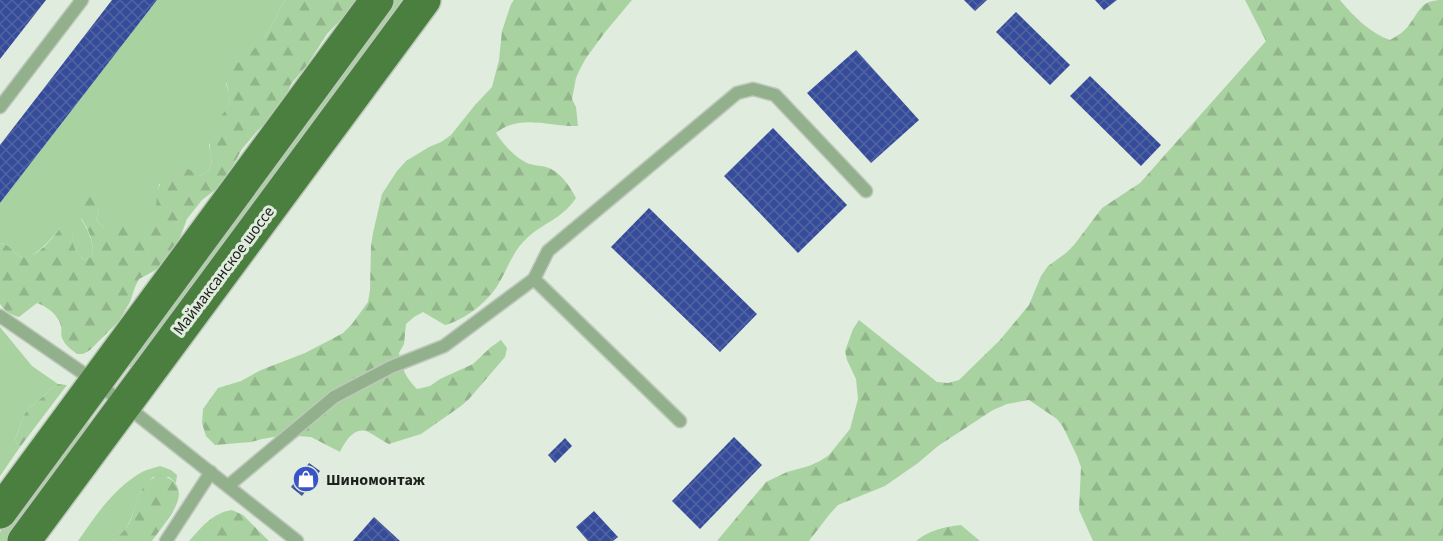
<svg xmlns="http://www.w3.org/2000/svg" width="1443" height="541" font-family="'Source Sans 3',sans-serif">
<defs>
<pattern id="forest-firs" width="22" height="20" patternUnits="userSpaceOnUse" patternTransform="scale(1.5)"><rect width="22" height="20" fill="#a9d2a1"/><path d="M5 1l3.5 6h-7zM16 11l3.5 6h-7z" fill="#91b48a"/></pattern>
<pattern id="building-cross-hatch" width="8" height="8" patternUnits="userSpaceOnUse" patternTransform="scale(1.5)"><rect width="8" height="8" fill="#364c9a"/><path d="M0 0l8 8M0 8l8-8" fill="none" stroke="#5163a1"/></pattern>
</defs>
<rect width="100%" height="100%" fill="#e0ecde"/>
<path fill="#a9d2a1" d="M 157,0 L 285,0 L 279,10 L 276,18 L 266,35 L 253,51 L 237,62 L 226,84 L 229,93 L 230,102 L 226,111 L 219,120 L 209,145 L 212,164 L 207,172 L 199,176 L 159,184 L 155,223 L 151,231 L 141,227 L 104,228 L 96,220 L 99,209 L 81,219 C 89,231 93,241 93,255 L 85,260 C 75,252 72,246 73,233 L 60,228 C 55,235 37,255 28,257 C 25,258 22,257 19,256 C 11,251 10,244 0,243 L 0,203 Z
M 389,0 L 402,0 L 133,369 L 124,363 Z
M 0,327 L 32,366 L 58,384 L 50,389 L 44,396 L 29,408 L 24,415 L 15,440 L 20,447 L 0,476 Z
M 84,419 L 92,425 L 7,541 L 0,541 L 0,532 Z
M 160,466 L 171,470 L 177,475 L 176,483 L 169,477 L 153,477 C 149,481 144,486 141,491 C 134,505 129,538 111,541 C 100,541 88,541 78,541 C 96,515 114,488 142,472 C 148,469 154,468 160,466 Z"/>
<path fill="url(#forest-firs)" d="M 285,0 L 357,0 L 349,11 L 327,34 L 307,65 L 291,84 L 284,100 L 269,120 L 258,130 L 242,149 L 223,184 L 202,200 L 187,219 L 176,248 L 166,262 L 154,271 L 139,279 L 135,287 L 130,302 L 119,321 L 90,350 L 83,354 L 77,354 C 72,350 66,346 63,340 C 60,335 62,331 61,326 C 59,315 46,306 37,303 L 19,317 C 11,315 5,311 0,304 L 0,243 C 10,244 11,251 19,256 C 33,263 53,238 60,228 L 67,227 L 73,233 C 72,246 75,252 85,260 L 93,255 C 93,248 92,242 90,235 C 85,221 76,216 78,201 L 86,196 L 96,198 L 99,209 L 96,220 L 104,228 L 121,220 L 130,222 L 151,230 C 161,210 149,175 178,169 C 187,167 192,170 199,176 L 207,172 L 212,164 C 209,145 207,136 219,119 C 222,114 227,110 229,104 C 231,95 226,84 225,76 L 237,62 L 253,50 L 266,35 L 276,18 L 279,10 Z
M 514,0 L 632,0 L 606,31 L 586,58 L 580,69 L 576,78 L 572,99 L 576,107 L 578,126 C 550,127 520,113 496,133 C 504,145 513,156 527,163 C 534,166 539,165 546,167 C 560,171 569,185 576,198 C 561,220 544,222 526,239 C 513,251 508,268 499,283 C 489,301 465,320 445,325 L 423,312 L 414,317 L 406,324 L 404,344 L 399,353 C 401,368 406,378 417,389 L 430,386 L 440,379 L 473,364 L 491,347 L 501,340 L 507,348 L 505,357 L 469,399 L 461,406 L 421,434 L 389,444 C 384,442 370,432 366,431 C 353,428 345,442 340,452 L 311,437 L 298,436 L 286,435 L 262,439 L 251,442 L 215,445 L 206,436 L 202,423 L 203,409 L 218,388 L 241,381 L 261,370 L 305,353 L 332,339 L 343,333 L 352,324 L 368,302 L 370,290 L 371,246 L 373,233 L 382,194 L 397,171 L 406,161 L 429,147 L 441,142 L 451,135 L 475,105 L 492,87 L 499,60 L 502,31 L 511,4 Z
M 1245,0 L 1340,0 C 1353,16 1370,33 1390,40 C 1397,36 1404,32 1409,25 C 1421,9 1421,0 1443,0 L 1443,541 L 1093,541 L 1079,510 L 1081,467 L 1077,456 L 1063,427 L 1057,419 L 1029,400 L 1007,404 L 993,410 L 938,446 L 918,463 L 885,486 L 838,505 L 829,515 L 809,541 L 717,541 L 766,482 L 787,472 L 809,466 L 820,461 L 829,455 L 850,429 L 858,399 L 856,379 L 847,360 L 845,351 L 853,329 L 859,320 L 937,382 L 948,383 L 959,380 L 1000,340 L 1029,305 L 1041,276 L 1048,266 L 1066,253 L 1074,245 L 1102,208 L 1140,183 L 1266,41 Z
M 58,384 L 67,385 L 20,447 L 15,440 L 24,415 L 29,408 L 44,396 L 50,389 Z
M 161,475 C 200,487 165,522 152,541 L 112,541 C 120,536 127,529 131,519 C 137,502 140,480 161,475 Z
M 232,510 L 243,515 L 269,541 L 189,541 C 202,527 212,513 232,510 Z
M 961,525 L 980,541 L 916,541 C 929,530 944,527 961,525 Z"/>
<path fill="url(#building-cross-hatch)" d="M 0,0 L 46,0 L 0,59 Z
M 112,0 L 157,0 L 0,203 L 0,145 Z
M 964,0 L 987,0 L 975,11 Z
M 1095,0 L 1117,0 L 1104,10 Z
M 1016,12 L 1070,65 L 1050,85 L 996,32 Z
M 856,50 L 919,120 L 871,163 L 807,93 Z
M 1090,76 L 1161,145 L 1141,166 L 1070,96 Z
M 773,128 L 847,205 L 798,253 L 724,176 Z
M 649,208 L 757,314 L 720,352 L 611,247 Z
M 734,437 L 762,465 L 700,529 L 672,501 Z
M 565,438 L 572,446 L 555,463 L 548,455 Z
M 309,463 L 320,471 L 302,496 L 291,487 Z
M 594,511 L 618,537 L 613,541 L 588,541 L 576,527 Z
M 374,517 L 400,541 L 353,541 Z"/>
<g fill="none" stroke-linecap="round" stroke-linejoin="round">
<defs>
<path id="lane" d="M 0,107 L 82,0
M 534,279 L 680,421
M 0,316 L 96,382 L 297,541
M 228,486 L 334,397 L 391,367 L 444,346 L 534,279 L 548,251 L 737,93 L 753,89 L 775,95 L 866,191
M 166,541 L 211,472"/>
<path id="primary" d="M 0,512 L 377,0
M 24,541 L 424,0"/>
</defs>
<use href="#lane" stroke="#bdc8bb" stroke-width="15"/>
<use href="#primary" stroke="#bdc8bb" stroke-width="36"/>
<use href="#lane" stroke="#93b08d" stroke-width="12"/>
<use href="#primary" stroke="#4a7f3f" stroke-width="33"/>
</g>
<defs>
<symbol id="shop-disc" viewBox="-11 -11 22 22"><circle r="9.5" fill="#3854c6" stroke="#e0ecde"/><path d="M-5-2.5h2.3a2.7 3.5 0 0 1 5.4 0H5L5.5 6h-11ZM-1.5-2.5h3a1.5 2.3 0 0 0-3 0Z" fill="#fff"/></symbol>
</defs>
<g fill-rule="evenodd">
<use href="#shop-disc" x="291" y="464" width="30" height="30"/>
</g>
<g text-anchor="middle" stroke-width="6" stroke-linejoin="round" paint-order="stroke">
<g font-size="16" fill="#1e221d" stroke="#e0ecde">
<text transform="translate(223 270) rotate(-53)" y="6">Маймаксанское шоссе</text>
</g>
<g font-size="16" font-weight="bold" fill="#1e221d" stroke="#e0ecde" text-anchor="start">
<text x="326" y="485">Шиномонтаж</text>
</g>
</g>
</svg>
